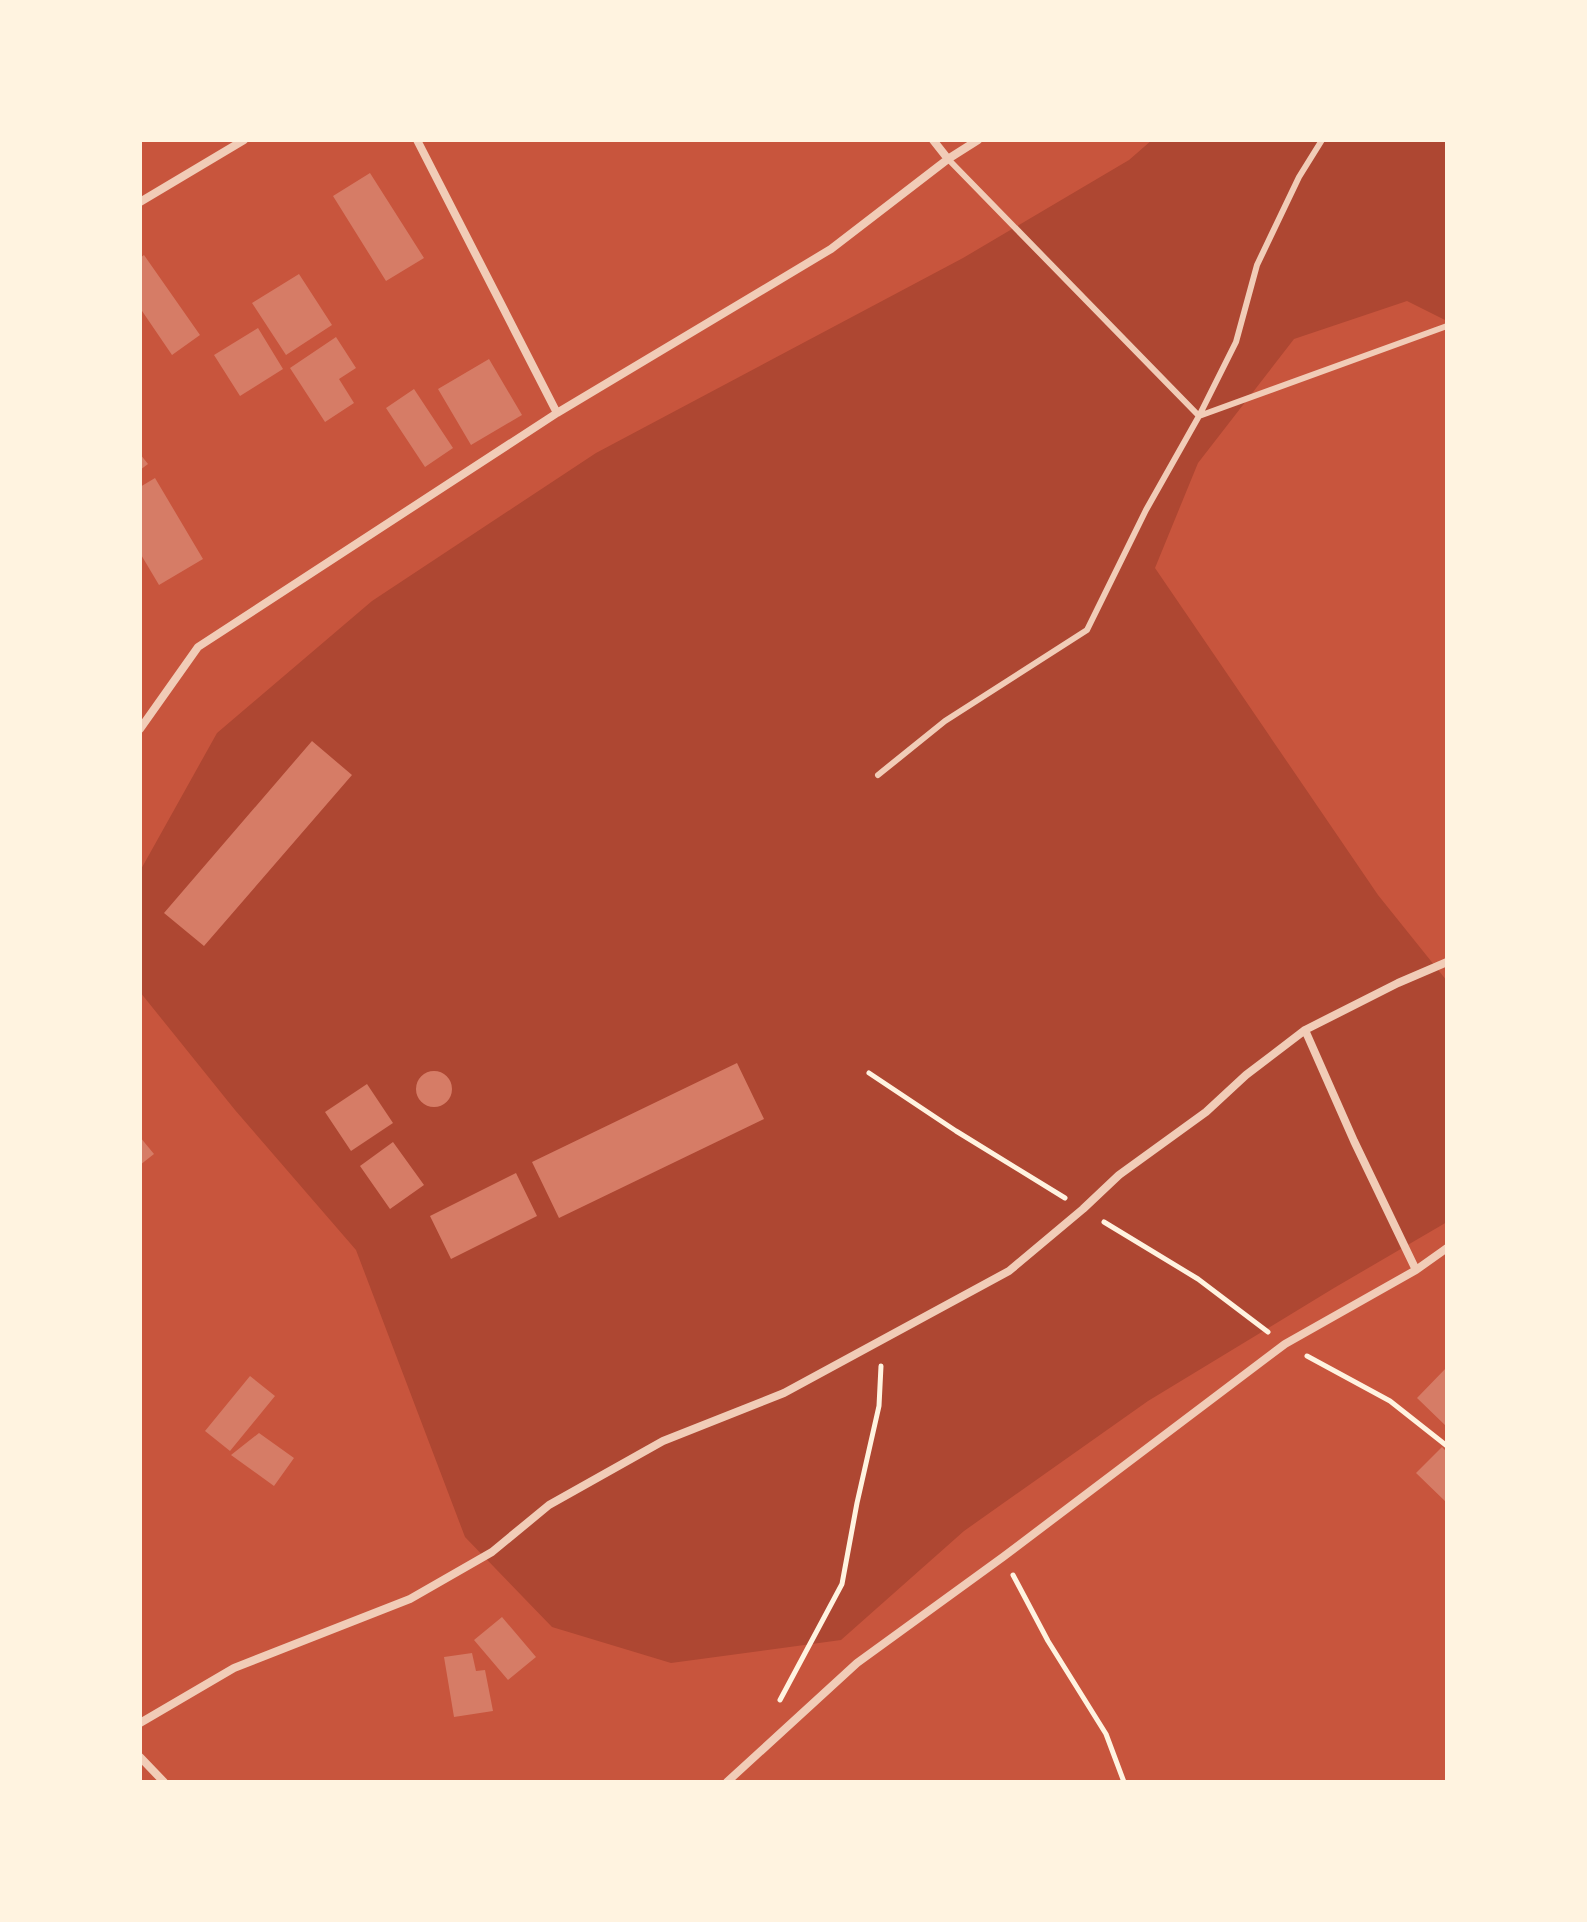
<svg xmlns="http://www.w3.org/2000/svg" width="1587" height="1922" font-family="Barlow,sans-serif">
<rect width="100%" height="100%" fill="#c8553d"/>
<path fill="#ae4732" d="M 1152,140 L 1444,140 L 1447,144 L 1447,321 L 1407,301 L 1294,339 L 1198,463 L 1155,568 L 1378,895 L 1447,981 L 1447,1222 L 1334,1288 L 1148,1401 L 964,1531 L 841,1640 L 671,1663 L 552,1627 L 465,1537 L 356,1250 L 235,1110 L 140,992 L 140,871 L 217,733 L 372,601 L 596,453 L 963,258 L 1129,160 Z"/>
<path fill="#d67c66" d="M 370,173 L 424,258 L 386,281 L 333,196 Z
M 144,255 L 200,335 L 172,355 L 140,308 L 140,258 Z
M 299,274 L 332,325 L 286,355 L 252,303 Z
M 258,328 L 283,369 L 240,396 L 214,355 Z
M 336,337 L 356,368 L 339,379 L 354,403 L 325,422 L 290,368 Z
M 489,359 L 522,415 L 471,445 L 438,389 Z
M 414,389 L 453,448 L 425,467 L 386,408 Z
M 140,454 L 148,464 L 140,470 Z
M 155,478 L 203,559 L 159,585 L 140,553 L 140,487 Z
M 312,741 L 352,775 L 204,946 L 164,913 Z
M 737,1063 L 764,1119 L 559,1218 L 532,1162 Z
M416 1089a18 18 0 1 1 36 0a18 18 0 1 1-36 0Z
M 367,1084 L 393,1123 L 351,1151 L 325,1112 Z
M 140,1137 L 154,1154 L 140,1165 Z
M 393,1142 L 424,1185 L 390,1209 L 360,1166 Z
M 516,1173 L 537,1216 L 451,1259 L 430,1216 Z
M 1447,1367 L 1447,1427 L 1417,1398 Z
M 250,1376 L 275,1396 L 230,1451 L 205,1431 Z
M 259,1433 L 294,1458 L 274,1486 L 231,1455 Z
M 1442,1447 L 1447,1452 L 1447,1503 L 1416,1473 Z
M 502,1617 L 536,1657 L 508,1680 L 474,1640 Z
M 472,1653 L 476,1671 L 485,1670 L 493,1711 L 454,1717 L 444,1657 Z"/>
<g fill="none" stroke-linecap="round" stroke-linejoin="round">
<path stroke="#fff3e0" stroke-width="5" d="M 869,1073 L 956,1131 L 1065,1198
M 1104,1222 L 1198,1279 L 1268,1332
M 1307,1356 L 1390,1401 L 1447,1446
M 1013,1575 L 1048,1641 L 1106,1734 L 1124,1782
M 780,1700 L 842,1584 L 857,1503 L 879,1406 L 881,1366"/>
<path stroke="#f1ccb7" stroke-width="6" d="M 948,159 L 1199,416 L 1447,326
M 878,775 L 945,721 L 1087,630 L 1146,510 L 1199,416 L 1236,342 L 1257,265 L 1299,177 L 1322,140"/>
<path stroke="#f1ccb7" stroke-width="8" d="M 417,140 L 557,413
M 933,140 L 948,159
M 140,202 L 244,140
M 140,729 L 198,647 L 557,413 L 831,249 L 948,159 L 978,140
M 1305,1030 L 1354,1141 L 1416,1270
M 140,1723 L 234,1668 L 410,1599 L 492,1552 L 549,1505 L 663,1441 L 784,1393 L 1009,1271 L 1083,1209 L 1119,1175 L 1206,1112 L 1246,1075 L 1305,1030 L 1398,983 L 1447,962
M 140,1757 L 164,1782
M 727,1782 L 857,1663 L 1003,1557 L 1285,1344 L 1416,1270 L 1447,1248"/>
</g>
<rect width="1587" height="1922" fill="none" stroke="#fff3e0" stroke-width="284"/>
</svg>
